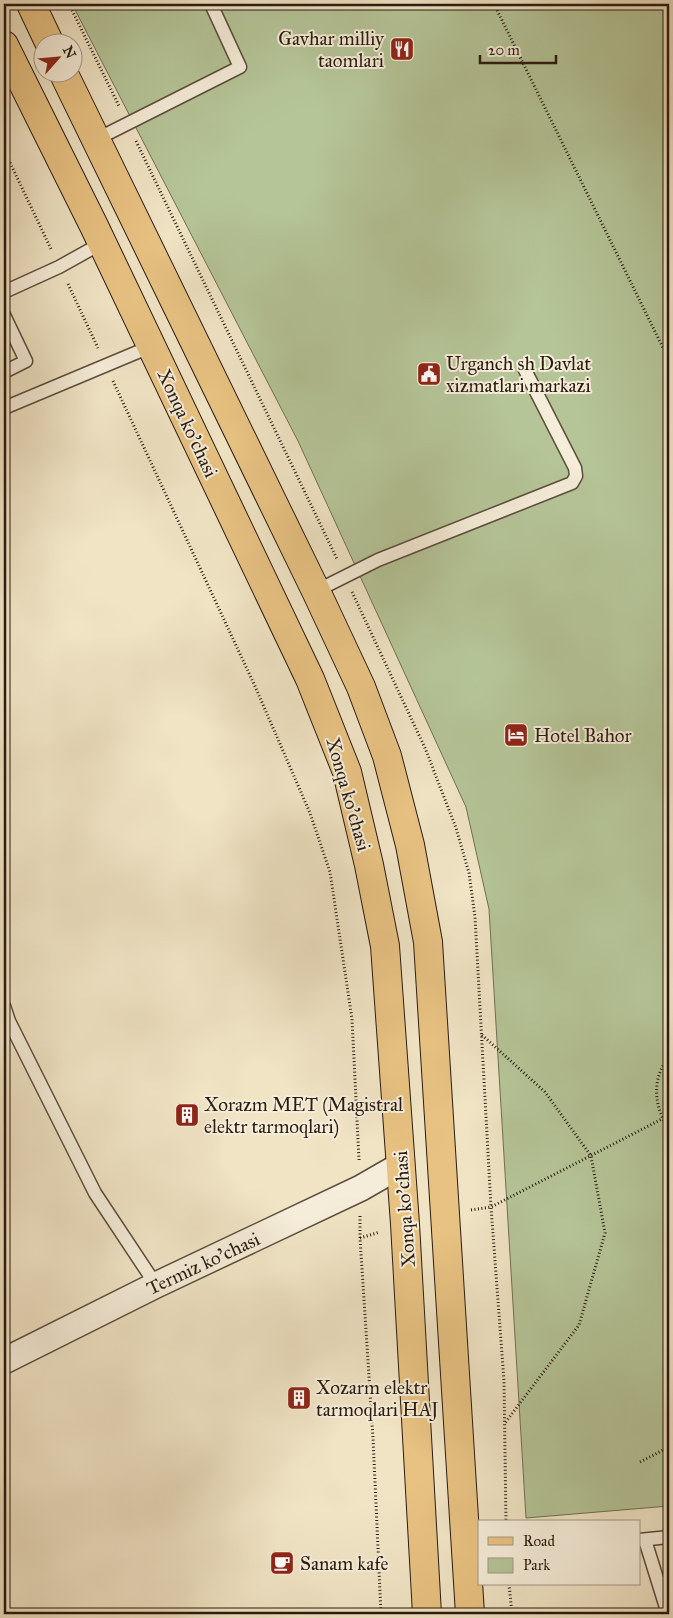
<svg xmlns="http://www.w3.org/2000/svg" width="673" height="1618" font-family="'IM FELL Great Primer',serif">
<rect width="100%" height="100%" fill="#f0e4c5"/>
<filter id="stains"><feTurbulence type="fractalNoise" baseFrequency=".004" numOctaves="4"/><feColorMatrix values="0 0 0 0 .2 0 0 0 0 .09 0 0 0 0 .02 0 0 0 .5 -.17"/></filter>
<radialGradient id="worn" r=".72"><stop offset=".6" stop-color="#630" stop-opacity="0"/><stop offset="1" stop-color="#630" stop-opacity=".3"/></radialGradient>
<path fill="#b5c598" stroke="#707054" d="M 72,4 L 669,4 L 669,1506 L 526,1518 L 489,909 L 466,807 L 298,441 Z"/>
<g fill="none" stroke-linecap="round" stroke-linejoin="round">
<defs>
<path id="service" d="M 97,139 L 240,67 L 211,4
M 4,292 L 59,267 L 102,243
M 4,315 L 26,361 L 4,372
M 4,408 L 152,346
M 316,591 L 378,560 L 572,483 L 576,476 L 575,468 L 524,368
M 4,1006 L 9,1021 L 95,1193 L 156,1285
M 639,1540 L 669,1537
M 645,1540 L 668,1614"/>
<path id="minor" d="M 4,1361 L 156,1285 L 361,1188 L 401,1165"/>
<path id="primary" d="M 31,4 L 49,42
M 4,45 L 94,226 L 310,679 L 347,772 L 369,865 L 385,946 L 405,1224 L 427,1614
M 63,72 L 316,591 L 361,687 L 387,756 L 410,845 L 428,942 L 470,1614"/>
</defs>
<use href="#service" stroke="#5c4d3d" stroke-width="15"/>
<use href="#minor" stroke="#5c4d3d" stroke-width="28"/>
<use href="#primary" stroke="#2a1b10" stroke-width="30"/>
<path stroke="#2a1b10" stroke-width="3" stroke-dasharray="1 2.5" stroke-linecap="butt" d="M 69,4 L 119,106
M 494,4 L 669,360
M 136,141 L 337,559
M 4,150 L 51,249
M 68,284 L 98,348
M 113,381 L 254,684 L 310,813 L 330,872 L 352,1019 L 359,1160
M 352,592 L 425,748 L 456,828 L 469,873 L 475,917 L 491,1207 L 504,1381 L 506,1522
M 666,781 L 669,780
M 482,1035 L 545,1092 L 591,1156 L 605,1233 L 579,1325 L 505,1423
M 669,1057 C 651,1078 654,1108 669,1129
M 471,1210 L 491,1207 L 662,1119
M 360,1216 L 360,1238 L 373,1438 L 381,1614
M 360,1238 L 380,1232
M 640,1462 L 669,1447
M 509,1584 L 512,1614"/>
<use href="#service" stroke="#f5edd9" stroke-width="12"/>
<use href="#minor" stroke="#f5edd9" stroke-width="25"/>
<use href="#primary" stroke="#e8c282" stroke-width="28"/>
</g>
<defs>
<symbol id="restaurant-square" viewBox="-11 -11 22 22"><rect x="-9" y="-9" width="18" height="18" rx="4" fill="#8f2418" stroke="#f5edd9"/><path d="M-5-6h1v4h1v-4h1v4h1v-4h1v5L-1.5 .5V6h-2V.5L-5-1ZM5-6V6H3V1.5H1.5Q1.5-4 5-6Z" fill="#fff"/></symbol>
<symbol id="civic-square" viewBox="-11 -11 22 22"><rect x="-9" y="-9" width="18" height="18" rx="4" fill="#8f2418" stroke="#f5edd9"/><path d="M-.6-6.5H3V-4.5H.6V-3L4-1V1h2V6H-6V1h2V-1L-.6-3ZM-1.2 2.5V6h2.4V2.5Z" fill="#fff"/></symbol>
<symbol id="hotel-square" viewBox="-11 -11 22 22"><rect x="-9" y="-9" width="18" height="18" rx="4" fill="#8f2418" stroke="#f5edd9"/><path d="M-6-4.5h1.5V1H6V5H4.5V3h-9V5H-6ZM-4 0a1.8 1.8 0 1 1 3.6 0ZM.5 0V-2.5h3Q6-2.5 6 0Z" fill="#fff"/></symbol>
<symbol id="building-square" viewBox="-11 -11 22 22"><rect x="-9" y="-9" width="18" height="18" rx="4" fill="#8f2418" stroke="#f5edd9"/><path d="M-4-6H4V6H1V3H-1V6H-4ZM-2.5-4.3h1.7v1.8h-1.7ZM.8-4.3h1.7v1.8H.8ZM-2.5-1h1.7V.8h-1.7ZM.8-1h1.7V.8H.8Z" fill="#fff"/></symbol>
<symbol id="cafe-square" viewBox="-11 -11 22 22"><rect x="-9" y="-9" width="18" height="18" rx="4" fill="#8f2418" stroke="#f5edd9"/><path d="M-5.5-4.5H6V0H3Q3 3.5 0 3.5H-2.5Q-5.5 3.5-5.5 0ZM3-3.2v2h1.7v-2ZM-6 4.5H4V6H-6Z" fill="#fff"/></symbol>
</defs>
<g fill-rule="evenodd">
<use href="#restaurant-square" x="388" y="35" width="28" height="28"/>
<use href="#civic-square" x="415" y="360" width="28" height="28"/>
<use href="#hotel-square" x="502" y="721" width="28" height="28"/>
<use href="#building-square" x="173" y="1101" width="28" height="28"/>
<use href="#building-square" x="285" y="1384" width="28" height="28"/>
<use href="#cafe-square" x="268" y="1549" width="28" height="28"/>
</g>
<g text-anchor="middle" stroke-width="4" stroke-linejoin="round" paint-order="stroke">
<g font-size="19" fill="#2a1b10" stroke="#f5edd9" text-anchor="start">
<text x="384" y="45" text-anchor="end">Gavhar milliy<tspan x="384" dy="22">taomlari</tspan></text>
<text x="446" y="370">Urganch sh Davlat<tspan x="446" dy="22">xizmatlari markazi</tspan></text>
<text x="534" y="742">Hotel Bahor</text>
<text x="204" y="1111">Xorazm MET (Magistral<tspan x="204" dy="22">elektr tarmoqlari)</tspan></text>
<text x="316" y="1394">Xozarm elektr<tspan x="316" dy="22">tarmoqlari HAJ</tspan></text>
<text x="300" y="1570">Sanam kafe</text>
</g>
<g font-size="19" fill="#2a1b10" stroke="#f5edd9">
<text transform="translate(188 423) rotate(65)" y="7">Xonqa ko'chasi</text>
<text transform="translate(349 794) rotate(74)" y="7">Xonqa ko'chasi</text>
<text transform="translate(404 1209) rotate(-94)" y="7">Xonqa ko'chasi</text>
<text transform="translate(203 1263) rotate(-25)" y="7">Termiz ko'chasi</text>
</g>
</g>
<rect width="673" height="1618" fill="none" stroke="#f0e4c5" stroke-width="20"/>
<rect x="5" y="5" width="663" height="1608" fill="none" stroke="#2a1b10" stroke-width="2.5"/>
<rect x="10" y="10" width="653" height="1598" fill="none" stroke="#2a1b10"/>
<rect x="478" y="1520" width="162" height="65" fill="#f5edd9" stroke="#a49989"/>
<rect x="488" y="1537" width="25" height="8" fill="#e8c282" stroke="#a49989"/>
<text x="523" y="1546" font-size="15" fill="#2a1b10">Road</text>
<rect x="488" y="1558" width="25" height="15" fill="#b5c598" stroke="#a49989"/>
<text x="523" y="1570" font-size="15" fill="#2a1b10">Park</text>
<g transform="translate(58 58) rotate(63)"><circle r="24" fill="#f5edd9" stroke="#a49989"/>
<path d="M0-4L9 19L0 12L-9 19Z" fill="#8f2418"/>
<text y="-8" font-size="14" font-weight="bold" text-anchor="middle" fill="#2a1b10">N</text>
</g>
<path d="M480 55v8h76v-8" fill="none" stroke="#2a1b10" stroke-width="2.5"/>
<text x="488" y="55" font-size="15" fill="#2a1b10" stroke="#f5edd9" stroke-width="4" paint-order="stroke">20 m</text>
<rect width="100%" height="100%" filter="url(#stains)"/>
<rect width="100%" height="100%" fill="url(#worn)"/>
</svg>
